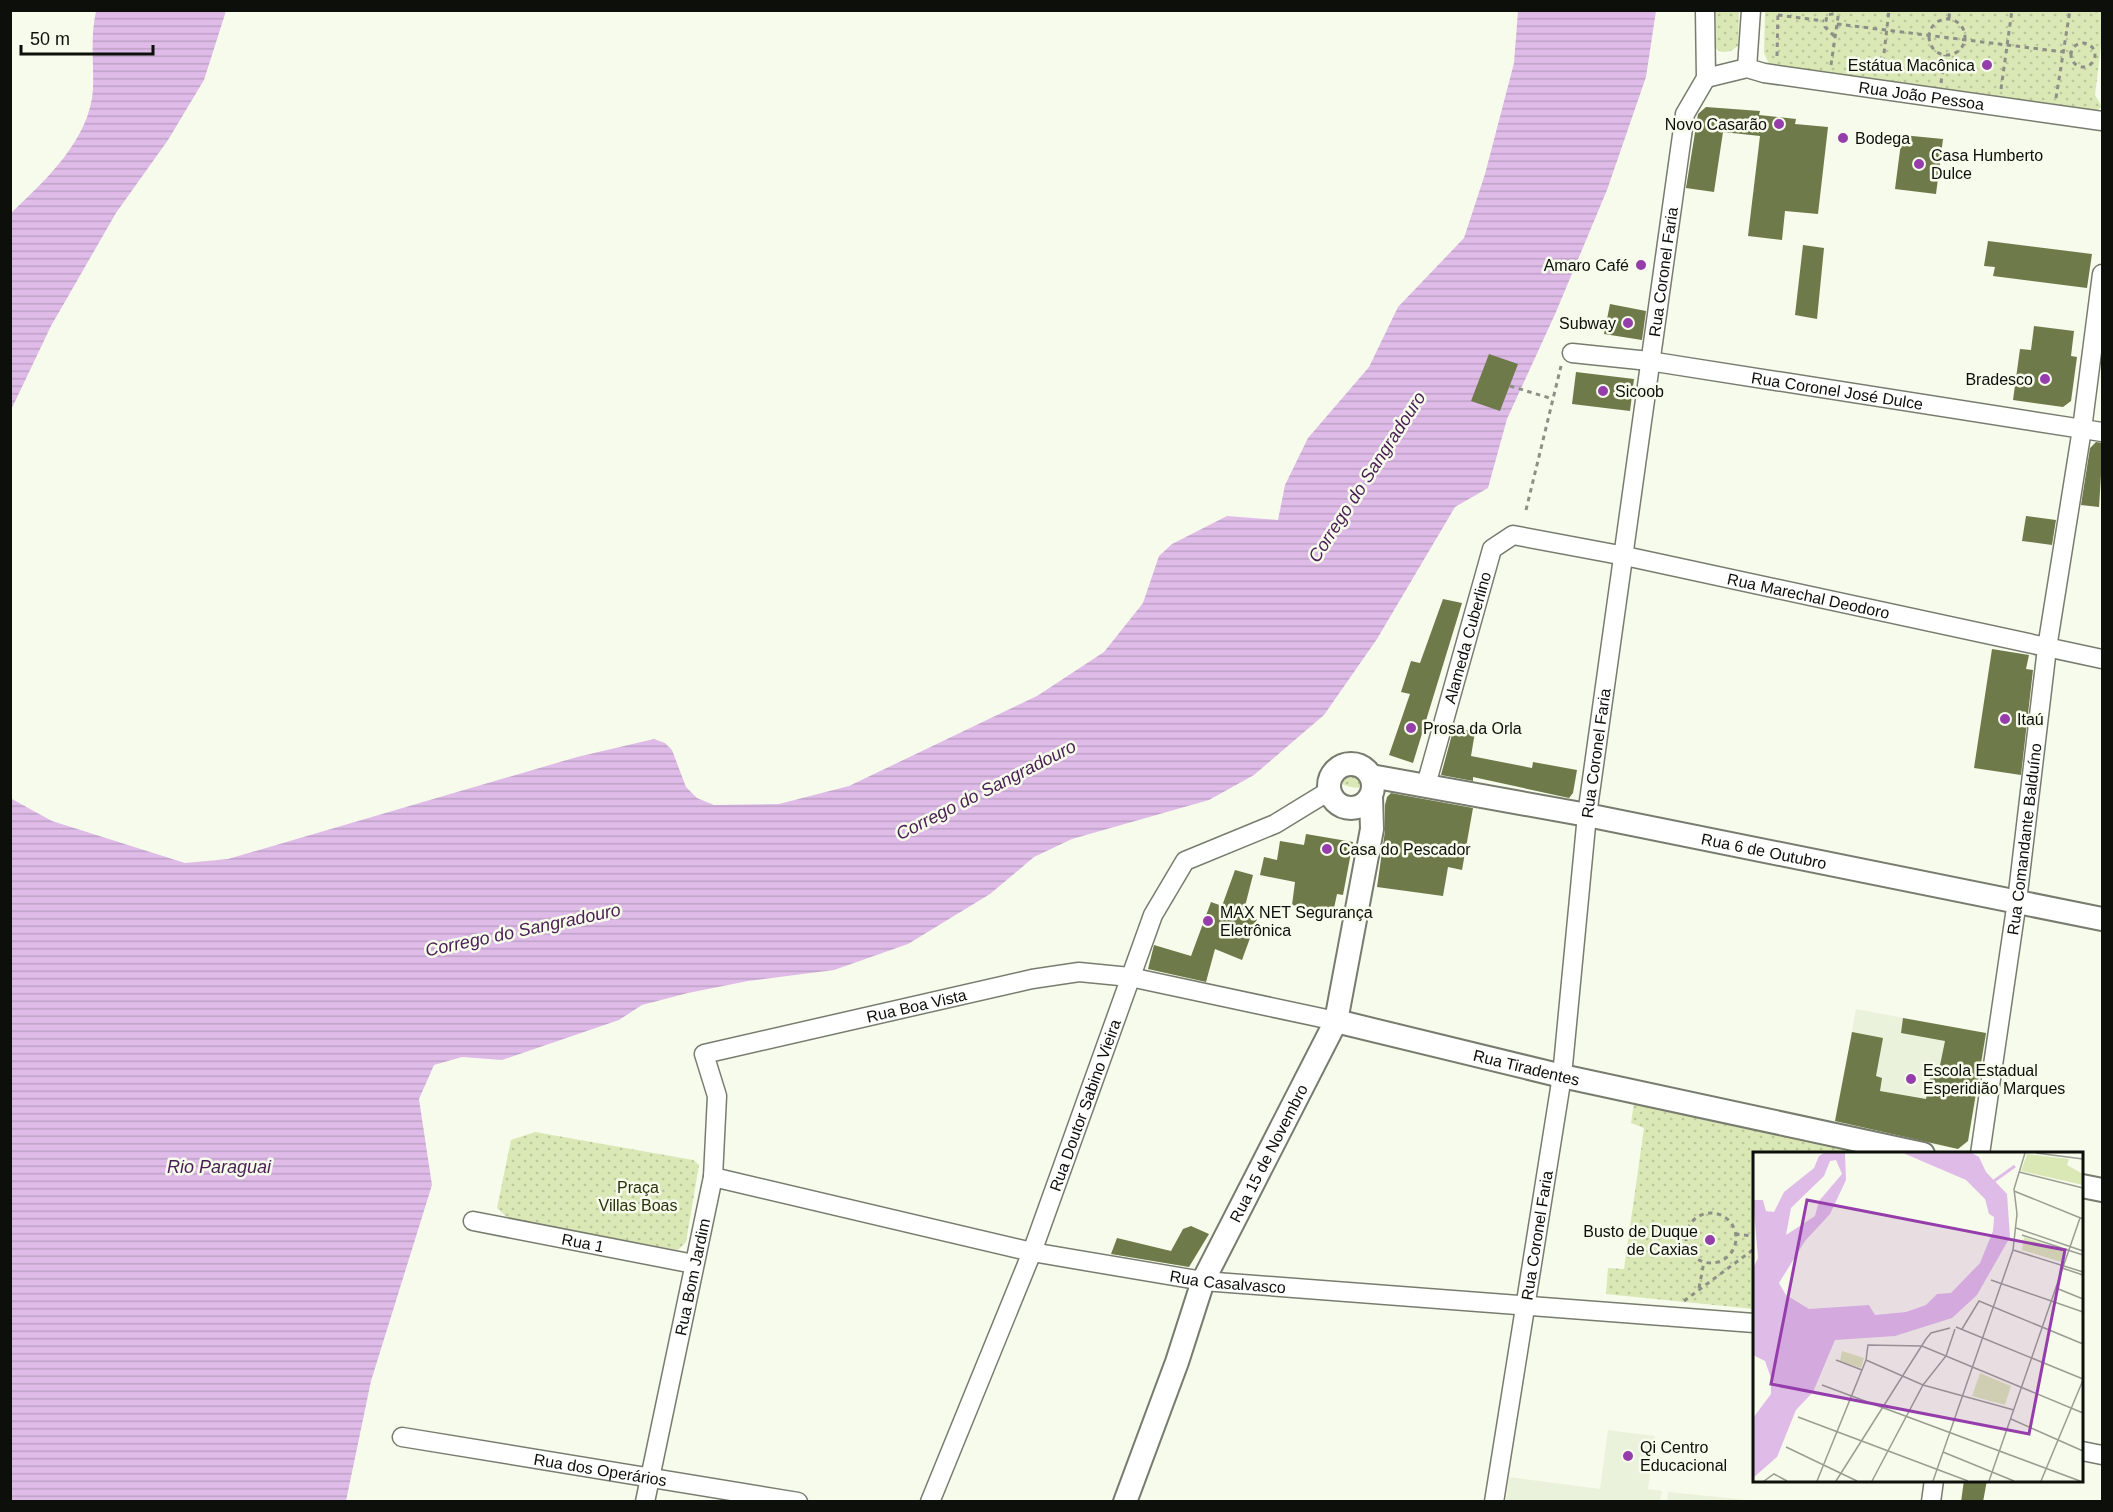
<svg xmlns="http://www.w3.org/2000/svg" width="2113" height="1512" font-family="Arial,sans-serif">
<defs>
<pattern id="grass-dots" width="8" height="8" patternUnits="userSpaceOnUse" patternTransform="scale(1.5)"><rect width="8" height="8" fill="#dae8b6"/><path d="M2 2h.1M6 6h.1" fill="none" stroke="#bac69b" stroke-width="1.8" stroke-linecap="round"/></pattern>
<pattern id="water-rules" width="6" height="5" patternUnits="userSpaceOnUse" patternTransform="scale(1.5)"><rect width="6" height="5" fill="#dfbce8"/><path d="M0 2.5h6" fill="none" stroke="#bea0c6"/></pattern>
</defs>
<rect width="100%" height="100%" fill="#f7fbec"/>
<path fill="#ebf2db" d="M 1856,1009 L 1989,1034 L 1968,1141 L 1958,1149 L 1834,1125 Z
M 1608,1430 L 1655,1436 L 1648,1489 L 1662,1491 L 1660,1501 L 1506,1501 L 1509,1477 L 1600,1489 Z
M 1668,1492 L 1758,1501 L 1667,1501 Z"/>
<path fill="url(#grass-dots)" d="M 1712,11 L 1739,11 L 1738,46 C 1730,53 1721,55 1713,46 Z
M 1765,11 L 2102,11 L 2102,38 L 2095,95 L 2102,107 L 2094,112 L 1770,66 L 1764,53 Z
M 1345,774 L 1365,781 L 1364,786 C 1357,790 1344,786 1338,781 L 1339,776 Z
M 1634,1103 L 1862,1153 L 1754,1154 L 1754,1309 L 1606,1294 L 1608,1268 L 1624,1269 L 1644,1128 L 1631,1123 Z
M 535,1132 L 693,1160 L 699,1165 L 686,1242 L 678,1250 L 510,1220 L 497,1208 L 511,1140 Z"/>
<path fill="url(#water-rules)" d="M 96,11 L 226,11 L 204,80 L 168,140 L 116,213 L 51,326 L 11,410 L 11,213 C 46,180 90,139 93,89 C 94,61 90,39 96,11 Z
M 1518,11 L 1656,11 L 1646,77 L 1607,190 L 1556,312 L 1507,419 L 1488,488 L 1455,507 L 1377,639 L 1324,715 L 1254,775 L 1209,800 L 1072,839 L 1034,857 L 990,894 L 908,944 L 834,970 L 748,981 L 688,993 L 642,1005 L 619,1020 L 502,1060 L 462,1057 L 434,1065 L 419,1099 L 432,1185 L 371,1381 L 346,1501 L 11,1501 L 10,798 L 52,821 L 185,863 L 228,859 L 577,757 L 654,739 L 665,743 L 672,750 L 686,787 L 697,798 L 714,805 L 779,804 L 849,786 L 1037,696 L 1104,652 L 1143,603 L 1159,556 L 1172,544 L 1227,516 L 1278,520 L 1285,485 L 1308,438 L 1369,367 L 1398,307 L 1464,238 L 1485,174 L 1514,63 Z"/>
<path fill="#6e7a49" d="M 1706,107 L 1760,111 L 1759,115 L 1796,119 L 1795,124 L 1828,127 L 1818,214 L 1785,211 L 1782,240 L 1748,236 L 1760,136 L 1723,132 L 1714,192 L 1686,188 L 1698,114 Z
M 1902,135 L 1943,139 L 1936,194 L 1895,189 Z
M 1988,241 L 2092,254 L 2087,288 L 1993,276 L 1995,267 L 1984,266 Z
M 1803,245 L 1824,248 L 1817,319 L 1795,315 Z
M 1610,304 L 1646,311 L 1642,340 L 1604,334 Z
M 2034,326 L 2074,331 L 2071,356 L 2077,357 L 2071,401 L 2063,407 L 2013,400 L 2020,349 L 2031,350 Z
M 1489,354 L 1518,364 L 1500,411 L 1471,401 Z
M 1576,372 L 1634,379 L 1630,411 L 1572,404 Z
M 2096,442 L 2103,443 L 2099,507 L 2081,505 L 2090,448 Z
M 2026,516 L 2056,520 L 2052,545 L 2022,541 Z
M 1443,599 L 1462,603 L 1413,763 L 1389,755 L 1410,694 L 1401,692 L 1411,661 L 1420,663 Z
M 1992,649 L 2029,655 L 2026,669 L 2033,670 L 2021,775 L 1974,768 Z
M 1454,727 L 1475,732 L 1471,756 L 1532,768 L 1533,762 L 1577,770 L 1573,793 L 1569,798 L 1473,777 L 1473,781 L 1441,775 Z
M 1391,793 L 1473,808 L 1462,870 L 1448,867 L 1443,896 L 1377,887 L 1385,831 L 1385,805 L 1387,797 Z
M 1306,834 L 1353,842 L 1343,895 L 1337,894 L 1333,913 L 1292,905 L 1295,882 L 1260,875 L 1264,857 L 1277,860 L 1280,841 L 1304,845 Z
M 1235,870 L 1253,875 L 1243,914 L 1257,919 L 1242,960 L 1215,949 L 1206,982 L 1148,969 L 1154,945 L 1191,956 L 1211,902 L 1222,906 Z
M 1903,1018 L 1986,1033 L 1968,1141 L 1958,1149 L 1835,1121 L 1852,1032 L 1883,1038 L 1876,1076 L 1882,1078 L 1880,1091 L 1926,1099 L 1932,1068 L 1939,1070 L 1945,1041 L 1901,1033 Z
M 1191,1226 L 1209,1234 L 1189,1267 L 1111,1254 L 1117,1238 L 1171,1251 L 1183,1229 Z
M 1964,1480 L 1987,1480 L 1983,1502 L 1961,1502 Z"/>
<g fill="none" stroke-linecap="round" stroke-linejoin="round">
<defs>
<g id="minor">
<path d="M 1747,68 L 1751,10"/>
<path id="s1" d="M 1706,78 L 1747,68 L 1764,73 L 2102,121"/>
<path id="s2" d="M 1572,353 L 1649,361 L 2102,432"/>
<path id="s3" d="M 1426,785 L 1492,549 L 1513,535 L 1625,556 L 2102,659"/>
<path id="s4" d="M 1980,1154 L 2017,901 L 2047,648 L 2082,429 L 2102,274"/>
<path id="s5" d="M 713,1177 L 1032,1252 L 1203,1281 L 1754,1323"/>
<path id="s6" d="M 473,1221 L 694,1264"/>
<path id="s7" d="M 402,1437 L 798,1502"/>
<path d="M 2082,1451 L 2102,1455"/>
<path id="s8" d="M 645,1502 L 713,1177 L 717,1096 L 704,1054 L 1032,979 L 1079,972 L 1130,977 L 1336,1021"/>
<path id="s9" d="M 930,1502 L 1032,1252 L 1153,915 L 1185,861 L 1275,824 L 1329,791"/>
<path id="s10" d="M 1494,1502 L 1562,1076 L 1587,815 L 1685,114 L 1706,78 L 1705,10"/>
<path d="M 1931,1502 L 1934,1480"/>
</g>
<g id="tertiary">
<circle cx="1351" cy="786" r="22"/>
<path id="s11" d="M 1371,776 L 1587,815 L 2102,919"/>
<path id="s12" d="M 1336,1021 L 1562,1076 L 1923,1154"/>
<path d="M 2082,1186 L 2102,1190"/>
<path id="s13" d="M 1125,1502 L 1177,1362 L 1203,1281 L 1336,1021 L 1372,829 L 1371,796"/>
</g>
</defs>
<use href="#minor" stroke="#787c6e" stroke-width="21"/>
<use href="#tertiary" stroke="#787c6e" stroke-width="26"/>
<path stroke="#8d9086" stroke-width="3" stroke-dasharray="4.5 4.5" stroke-linecap="butt" d="M 2093,10 L 2102,12
M 1778,15 L 1824,21
M 1949,18 L 1950,10
M1929 37a18 18 0 1 1 36 0a18 18 0 1 1-36 0Z
M 1837,24 L 2072,53
M 1834,36 L 1825,27 L 1827,15 L 1838,13
M2071 55a12 12 0 1 1 24 0a12 12 0 1 1-24 0Z
M 1777,56 L 1778,10
M 1831,65 L 1839,10
M 1882,71 L 1889,10
M 1941,83 L 1945,55
M 2001,89 L 2012,10
M 2056,98 L 2070,10
M 1510,386 L 1553,399
M 1526,510 L 1561,366
M1686 1238a25 25 0 1 1 50 0a25 25 0 1 1-50 0Z
M 1735,1234 L 1754,1236
M 1699,1288 L 1704,1262
M 1684,1301 L 1754,1249"/>
<use href="#minor" stroke="#fff" stroke-width="18"/>
<use href="#tertiary" stroke="#fff" stroke-width="22"/>
</g>
<g fill="#953eab" stroke="#f7fbec" stroke-width="2">
<circle cx="1987" cy="65" r="6"/>
<circle cx="1779" cy="124" r="6"/>
<circle cx="1843" cy="138" r="6"/>
<circle cx="1919" cy="164" r="6"/>
<circle cx="1641" cy="265" r="6"/>
<circle cx="1628" cy="323" r="6"/>
<circle cx="2045" cy="379" r="6"/>
<circle cx="1603" cy="391" r="6"/>
<circle cx="2005" cy="719" r="6"/>
<circle cx="1411" cy="728" r="6"/>
<circle cx="1327" cy="849" r="6"/>
<circle cx="1208" cy="921" r="6"/>
<circle cx="1911" cy="1079" r="6"/>
<circle cx="1710" cy="1240" r="6"/>
<circle cx="1628" cy="1456" r="6"/>
</g>
<g text-anchor="middle" stroke-width="5" stroke-linejoin="round" paint-order="stroke">
<g font-size="16" fill="#0d0f0a" stroke="#f7fbec" text-anchor="start">
<text x="1975" y="71" text-anchor="end">Estátua Macônica</text>
<text x="1767" y="130" text-anchor="end">Novo Casarão</text>
<text x="1855" y="144">Bodega</text>
<text x="1931" y="161">Casa Humberto<tspan x="1931" dy="18">Dulce</tspan></text>
<text x="1629" y="271" text-anchor="end">Amaro Café</text>
<text x="1616" y="329" text-anchor="end">Subway</text>
<text x="2033" y="385" text-anchor="end">Bradesco</text>
<text x="1615" y="397">Sicoob</text>
<text x="2017" y="725">Itaú</text>
<text x="1423" y="734">Prosa da Orla</text>
<text x="1339" y="855">Casa do Pescador</text>
<text x="1220" y="918">MAX NET Segurança<tspan x="1220" dy="18">Eletrônica</tspan></text>
<text x="1923" y="1076">Escola Estadual<tspan x="1923" dy="18">Esperidião Marques</tspan></text>
<text x="1698" y="1237" text-anchor="end">Busto de Duque<tspan x="1698" dy="18">de Caxias</tspan></text>
<text x="1640" y="1453">Qi Centro<tspan x="1640" dy="18">Educacional</tspan></text>
</g>
<g font-size="16" fill="#0d0f0a" stroke="#f7fbec">
<text dy="6" stroke="none"><textPath href="#s1" startOffset="219">Rua João Pessoa</textPath></text>
<text dy="6" stroke="none"><textPath href="#s10" startOffset="1242">Rua Coronel Faria</textPath></text>
<text dy="6" stroke="none"><textPath href="#s2" startOffset="268">Rua Coronel José Dulce</textPath></text>
<text dy="6" stroke="none"><textPath href="#s3" startOffset="572">Rua Marechal Deodoro</textPath></text>
<text dy="6" stroke="none"><textPath href="#s3" startOffset="153">Alameda Cuberlino</textPath></text>
<text dy="6" stroke="none"><textPath href="#s10" startOffset="756">Rua Coronel Faria</textPath></text>
<text dy="6" stroke="none"><textPath href="#s4" startOffset="318">Rua Comandante Balduíno</textPath></text>
<text dy="6" stroke="none"><textPath href="#s11" startOffset="400">Rua 6 de Outubro</textPath></text>
<text dy="6" stroke="none"><textPath href="#s8" startOffset="675">Rua Boa Vista</textPath></text>
<text dy="6" stroke="none"><textPath href="#s12" startOffset="196">Rua Tiradentes</textPath></text>
<text dy="6" stroke="none"><textPath href="#s9" startOffset="426">Rua Doutor Sabino Vieira</textPath></text>
<text dy="6" stroke="none"><textPath href="#s13" startOffset="378">Rua 15 de Novembro</textPath></text>
<text dy="6" stroke="none"><textPath href="#s10" startOffset="270">Rua Coronel Faria</textPath></text>
<text dy="6" stroke="none"><textPath href="#s6" startOffset="112">Rua 1</textPath></text>
<text dy="6" stroke="none"><textPath href="#s8" startOffset="230">Rua Bom Jardim</textPath></text>
<text dy="6" stroke="none"><textPath href="#s5" startOffset="526">Rua Casalvasco</textPath></text>
<text dy="6" stroke="none"><textPath href="#s7" startOffset="201">Rua dos Operários</textPath></text>
</g>
<g font-size="16" fill="#2a3209" stroke="#f7fbec">
<text x="638" y="1193">Praça<tspan x="638" dy="18">Villas Boas</tspan></text>
</g>
<g font-size="18" font-style="italic" fill="#491e53" stroke="#f7fbec">
<text transform="translate(1367 477) rotate(-57)" y="6">Corrego do Sangradouro</text>
<text transform="translate(986 790) rotate(-27)" y="6">Corrego do Sangradouro</text>
<text transform="translate(523 930) rotate(-12)" y="6">Corrego do Sangradouro</text>
<text x="219" y="1173">Rio Paraguai</text>
</g>
</g>
<g transform="translate(1753 1152)">
<rect width="330" height="330" fill="#f7fbec"/>
<path d="M 274,2 L 316,7 L 314,13 L 330,22 L 330,33 L 268,19 ZM 271,85 L 312,99 L 308,110 L 269,98 ZM 89,199 L 111,206 L 108,216 L 87,209 ZM 227,221 L 258,234 L 252,253 L 219,244 Z" fill="#dae8b6"/>
<path d="M 71,1 L 92,1 L 93,28 L 77,62 L 52,89 L 26,131 L 33,143 L 56,157 L 116,153 L 122,163 L 153,160 L 173,153 L 184,142 L 198,141 L 227,111 L 240,79 L 241,65 L 236,62 L 232,47 L 213,28 L 150,1 L 219,1 L 226,5 L 233,20 L 254,42 L 257,85 L 224,143 L 199,166 L 142,184 L 82,188 L 60,240 L 43,258 L 24,305 L 0,326 L 0,266 L 18,242 L 18,226 L 12,209 L 0,203 L 0,116 L 5,106 L 0,48 L 10,48 L 13,59 L 21,60 L 31,40 L 61,16 L 66,4 ZM 83,8 L 89,22 L 66,49 L 62,64 L 33,83 L 38,56 L 71,24 L 77,9 Z" fill="#dfbce8" fill-rule="evenodd"/>
<path fill="none" stroke="#dfbce8" stroke-width="3" d="M 241,29 L 262,14"/>
<path fill="none" stroke="#999d92" stroke-width="1.5" d="M 283,1 L 330,7M 266,20 L 330,36M 261,39 L 330,67M 263,76 L 330,99M 269,83 L 330,103M 260,98 L 330,120M 309,116 L 330,123M 238,128 L 330,160M 303,136 L 330,147M 203,175 L 330,227M 209,177 L 226,149 L 330,192M 83,208 L 109,218M 113,208 L 170,233 L 261,258M 69,233 L 327,329M 45,265 L 215,329M 258,267 L 330,299M 33,295 L 104,329M 190,300 L 261,329M 11,329 L 21,322 L 34,329M 64,329 L 113,208 L 115,193 L 169,194 L 330,261M 83,329 L 173,187 L 178,181 L 197,176M 119,329 L 170,233 L 193,204 L 202,177M 180,329 L 260,98 L 264,62 L 261,37 L 272,1M 236,329 L 327,66M 288,329 L 330,228"/>
<path fill="#953eab" fill-opacity="0.15" stroke="#953eab" stroke-width="3" d="M 54,48 L 312,98 L 276,282 L 18,232 Z"/>
<rect width="330" height="330" fill="none" stroke="#0d0f0a" stroke-width="3"/>
</g>
<rect width="2113" height="1512" fill="none" stroke="#0d0f0a" stroke-width="24"/>
<path d="M21 45v9h132v-9" fill="none" stroke="#0d0f0a" stroke-width="3"/>
<text x="30" y="45" font-size="18" fill="#0d0f0a" stroke="#f7fbec" stroke-width="4.5" paint-order="stroke">50 m</text>
</svg>
